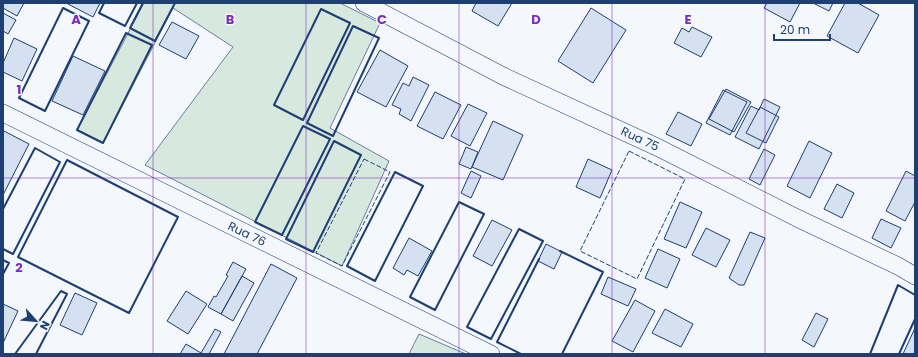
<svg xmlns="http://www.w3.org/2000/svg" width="918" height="357" font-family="Poppins,sans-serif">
<rect width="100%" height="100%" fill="#f4f7fb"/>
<path fill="#d7e8df" stroke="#687fa3" d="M 144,3 L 340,3 L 380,23 L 330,128 L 389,161 L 342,266 L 145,165 L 233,47 L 173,8 L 103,143 L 77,130 Z
M 419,334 L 466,354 L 409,354 Z"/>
<path fill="#d5e0f0" stroke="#1d3f73" d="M 3,3 L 24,3 L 17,16 L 3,8 Z
M 66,3 L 100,3 L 93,17 Z
M 476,3 L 512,3 L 498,26 L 472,11 Z
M 767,3 L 800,3 L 790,22 L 764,8 Z
M 813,3 L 833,3 L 829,11 Z
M 845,3 L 858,3 L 879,15 L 858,53 L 827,36 Z
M 591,8 L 626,30 L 593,83 L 558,61 Z
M 3,13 L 16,20 L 8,34 L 3,31 Z
M 172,22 L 199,36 L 186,59 L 159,45 Z
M 692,27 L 712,37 L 701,57 L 674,43 L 682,28 L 689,32 Z
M 14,38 L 37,49 L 22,81 L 3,72 L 3,63 Z
M 380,50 L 408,66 L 386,107 L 357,92 Z
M 73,56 L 105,71 L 83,115 L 52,101 Z
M 413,77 L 429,85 L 411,121 L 399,114 L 401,109 L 392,105 L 403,83 L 409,86 Z
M 726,89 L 751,102 L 734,132 L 709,119 Z
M 723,90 L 747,102 L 730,135 L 706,123 Z
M 435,92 L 461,105 L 443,139 L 417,126 Z
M 764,99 L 780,107 L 759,149 L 735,137 L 751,106 L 759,110 Z
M 468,104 L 487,113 L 470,146 L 451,136 Z
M 760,107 L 779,117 L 766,143 L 746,133 Z
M 678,112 L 702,124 L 691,146 L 666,134 Z
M 493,121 L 523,135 L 503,180 L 472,167 Z
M 4,131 L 29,144 L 3,195 L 3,133 Z
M 809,141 L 832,153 L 810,198 L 787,186 Z
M 466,147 L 478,152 L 471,169 L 459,164 Z
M 764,149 L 775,155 L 760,185 L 749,179 Z
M 588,159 L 612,170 L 600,198 L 576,187 Z
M 471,171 L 481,176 L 471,198 L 461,193 Z
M 906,171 L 915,176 L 915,202 L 905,221 L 886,211 Z
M 837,184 L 854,193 L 842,218 L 824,209 Z
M 680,202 L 702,212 L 686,248 L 664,239 Z
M 881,219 L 901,228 L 891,248 L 872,238 Z
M 492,220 L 512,230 L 492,266 L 473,256 Z
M 706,228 L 730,240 L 716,267 L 692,255 Z
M 750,232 L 765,238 L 744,285 L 739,285 L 729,278 Z
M 409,238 L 432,251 L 418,276 L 407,270 L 404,275 L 393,268 Z
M 546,244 L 562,252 L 554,269 L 538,261 Z
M 658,249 L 680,259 L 667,288 L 645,278 Z
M 233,262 L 246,269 L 221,314 L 208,307 L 214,296 L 216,297 L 228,276 L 226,275 Z
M 271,264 L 297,278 L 257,354 L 224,354 Z
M 242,276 L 254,283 L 233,321 L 221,314 Z
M 608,277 L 636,289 L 628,306 L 601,294 Z
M 186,291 L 207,304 L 188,334 L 167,321 Z
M 75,293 L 97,303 L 82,335 L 60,325 Z
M 635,300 L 655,311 L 633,352 L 612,341 Z
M 3,304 L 18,311 L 3,343 Z
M 665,309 L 693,324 L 681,347 L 652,333 Z
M 816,313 L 828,319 L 814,347 L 802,340 Z
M 915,328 L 915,354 L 903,354 Z
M 215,329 L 221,332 L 209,354 L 203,354 L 201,353 Z
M 186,344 L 201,353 L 203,354 L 180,354 Z"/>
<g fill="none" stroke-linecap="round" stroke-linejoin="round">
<defs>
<path id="street" d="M 364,3 L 503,76 L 659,148 L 797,218 L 898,266 L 915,276
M 3,113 L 491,354"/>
</defs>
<use href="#street" stroke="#1d3f73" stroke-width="18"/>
<use href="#street" stroke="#f4f7fb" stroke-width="17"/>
<path stroke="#1d3f73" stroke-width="1" stroke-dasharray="5 2" stroke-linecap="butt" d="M 629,151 L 685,179 L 637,279 L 580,251 Z
M 364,159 L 390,172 L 342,266 L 316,253 Z"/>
<path stroke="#1d3f73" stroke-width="2" d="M 104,3 L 99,13 L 125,26 L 137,3
M 143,3 L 130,28 L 155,41 L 175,3
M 63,8 L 89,21 L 45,111 L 19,98 Z
M 321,9 L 350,23 L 303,120 L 274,105 Z
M 353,26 L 379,38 L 333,136 L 307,123 Z
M 126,33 L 152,45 L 103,143 L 77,130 Z
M 303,126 L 330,139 L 282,235 L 255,222 Z
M 334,141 L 361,155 L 313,252 L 286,239 Z
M 67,160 L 178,217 L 129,313 L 18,257 Z
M 395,172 L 423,186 L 375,281 L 347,266 Z
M 459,202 L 484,214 L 435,310 L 410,297 Z
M 3,209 L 35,148 L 60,162 L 13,254 L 3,249
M 519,229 L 543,241 L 491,339 L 467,327 Z
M 560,251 L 603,272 L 562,354
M 3,260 L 9,263 L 3,274
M 15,354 L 61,291 L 67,294 L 36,354
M 521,354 L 497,342 L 539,259
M 870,354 L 898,285 L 915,295
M 899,354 L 915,319"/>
</g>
<path fill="none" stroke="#7b2cbf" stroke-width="1" stroke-opacity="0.55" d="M 153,3 L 153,354M 306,3 L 306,354M 459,3 L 459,354M 612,3 L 612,354M 765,3 L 765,354M 3,178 L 915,178"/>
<g text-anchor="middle" stroke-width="3" stroke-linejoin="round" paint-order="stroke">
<g font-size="12" fill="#1d3f73" stroke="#f4f7fb">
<text transform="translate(640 139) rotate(25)" y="4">Rua 75</text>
<text transform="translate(247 234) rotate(26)" y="4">Rua 76</text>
</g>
</g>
<g font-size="13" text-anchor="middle" font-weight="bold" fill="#7b2cbf" stroke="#f4f7fb" stroke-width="3" stroke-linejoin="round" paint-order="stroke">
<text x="76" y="24">A</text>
<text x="230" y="24">B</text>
<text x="382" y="24">C</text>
<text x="536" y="24">D</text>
<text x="688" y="24">E</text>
<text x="19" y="94">1</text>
<text x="19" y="272">2</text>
</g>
<rect width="918" height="357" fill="none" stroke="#1d3f73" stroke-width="8"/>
<g transform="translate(36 321) rotate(117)" stroke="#f4f7fb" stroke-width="3" paint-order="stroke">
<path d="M0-3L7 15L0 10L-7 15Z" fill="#1d3f73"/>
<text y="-6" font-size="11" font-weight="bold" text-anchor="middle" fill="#1d3f73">N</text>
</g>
<path d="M774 34v6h56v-6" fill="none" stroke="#1d3f73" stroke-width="2"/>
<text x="780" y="34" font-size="12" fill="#1d3f73" stroke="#f4f7fb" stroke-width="3" paint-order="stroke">20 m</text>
</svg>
